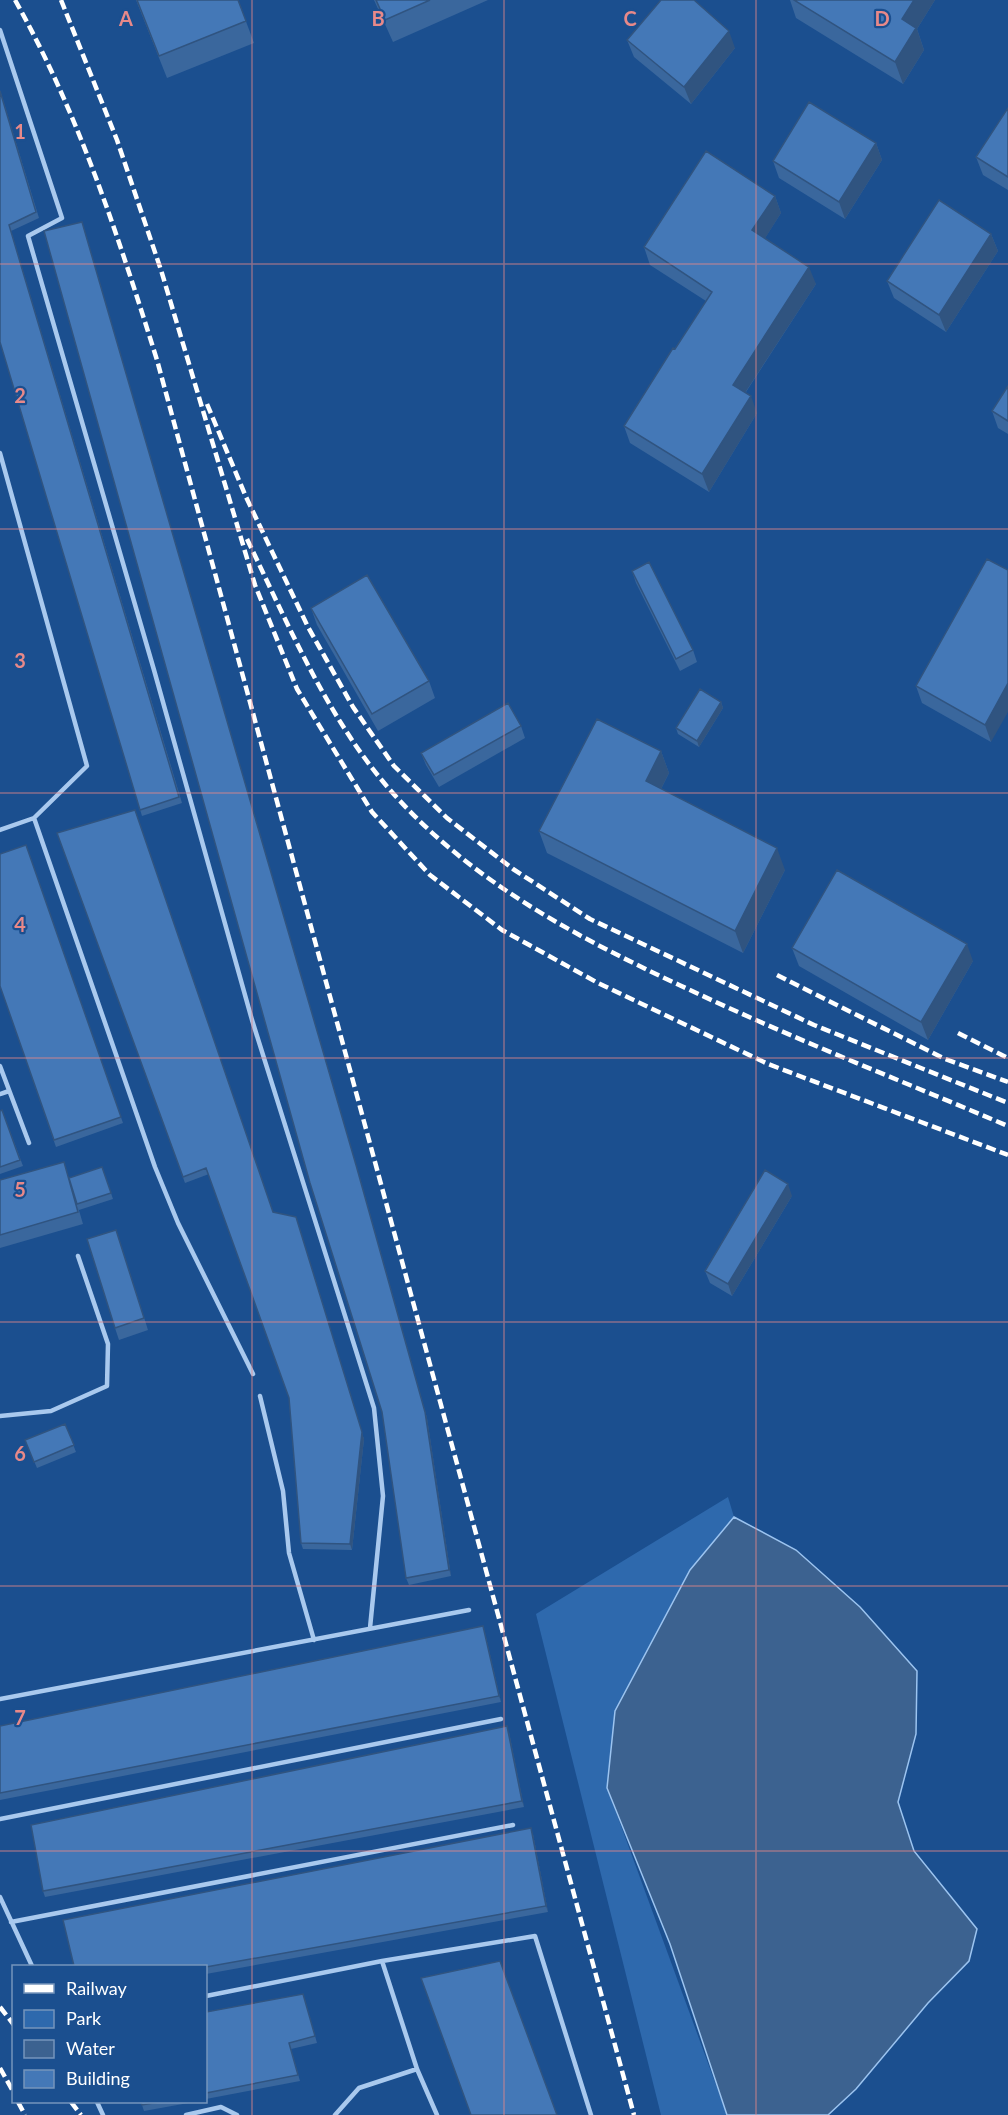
<svg xmlns="http://www.w3.org/2000/svg" width="1008" height="2115" font-family="Lato,sans-serif">
<rect width="100%" height="100%" fill="#1b4f8f"/>
<path fill="#2e69ad" d="M 728,1497 L 734,1517 L 672,1604 L 635,1675 L 609,1793 L 727,2115 L 661,2115 L 536,1614 Z"/>
<path fill="#3c6290" stroke="#9cc4f0" stroke-width="1.5" d="M 734,1517 L 796,1550 L 860,1607 L 917,1671 L 916,1734 L 898,1802 L 914,1851 L 977,1929 L 969,1961 L 928,2003 L 856,2089 L 828,2115 L 727,2115 L 670,1944 L 607,1788 L 615,1711 L 690,1570 Z"/>
<g fill="none" stroke-linecap="round" stroke-linejoin="round">
<path stroke="#a9c9ee" stroke-width="4.5" d="M 0,30 L 62,218 L 28,236 L 154,670 L 252,1020 L 374,1408 L 383,1496 L 370,1628
M 0,453 L 87,766 L 34,818 L 155,1167 L 178,1223 L 253,1374
M 0,830 L 34,818
M 0,1066 L 29,1143
M 0,1094 L 9,1091
M 260,1396 L 283,1491 L 289,1553 L 314,1640
M 0,1416 L 51,1411 L 107,1386 L 108,1344 L 78,1256
M 0,1699 L 469,1610
M 0,1819 L 501,1719
M 0,1897 L 32,1966
M 11,1922 L 513,1825
M 382,1961 L 535,1936 L 591,2115
M 206,1996 L 382,1961 L 417,2069
M 97,2102 L 103,2115
M 186,2115 L 221,2107 L 237,2115
M 335,2115 L 359,2088 L 417,2069 L 437,2115"/>
<path stroke="#fff" stroke-width="4.5" stroke-dasharray="10 4.5" stroke-linecap="butt" d="M 15,0 C 79,114 118,236 157,360 L 634,2115
M 61,0 L 117,140 L 161,270 L 255,585 L 297,689 L 372,812 L 430,875 L 502,930 L 598,983 L 768,1064 L 1008,1155
M 207,404 L 246,497 L 308,627 L 353,707 L 394,766 L 447,818 L 513,869 L 590,919 L 814,1025 L 1008,1103
M 247,539 C 289,626 327,718 391,791 C 472,883 580,939 690,990 C 794,1039 902,1081 1008,1126
M 777,975 L 945,1059 L 1008,1082
M 958,1033 L 1008,1058
M 0,2007 L 14,2025
M 0,2068 L 14,2093
M 18,2102 L 25,2115
M 71,2102 L 81,2115"/>
</g>
<path fill="#3a679d" d="M 136,0 L 238,0 L 254,43 L 167,78 Z
M 374,0 L 488,0 L 393,42 Z
M 790,0 L 935,0 L 917,29 L 924,50 L 903,84 L 796,18 Z
M 627,40 L 735,48 L 691,104 L 634,57 Z
M 0,90 L 39,218 L 11,231 L 182,803 L 142,816 L 0,342 Z
M 1008,108 L 1008,190 L 983,175 L 976,157 Z
M 876,143 L 882,160 L 845,219 L 779,178 L 773,161 Z
M 775,196 L 781,213 L 765,238 L 816,284 L 746,392 L 757,413 L 709,492 L 630,443 L 624,426 L 706,301 L 650,265 L 644,247 Z
M 991,234 L 998,251 L 946,332 L 894,298 L 887,281 Z
M 1008,386 L 1008,434 L 998,428 L 992,411 Z
M 987,559 L 991,742 L 922,703 L 916,686 Z
M 632,571 L 693,650 L 697,662 L 680,671 L 636,583 Z
M 311,608 L 429,681 L 435,698 L 378,731 L 317,625 Z
M 721,702 L 723,708 L 699,747 L 678,734 L 676,728 Z
M 521,726 L 525,738 L 439,787 L 426,765 L 421,753 Z
M 661,751 L 669,773 L 661,789 L 785,870 L 743,953 L 547,853 L 539,831 Z
M 57,833 L 273,1212 L 364,1439 L 352,1550 L 303,1549 L 301,1543 L 289,1398 L 209,1174 L 185,1183 Z
M 26,845 L 123,1123 L 56,1147 L 0,986 Z
M 792,948 L 973,961 L 928,1040 L 799,966 Z
M 2,1110 L 23,1166 L 0,1174 L 0,1111 Z
M 102,1167 L 113,1199 L 79,1210 L 78,1207 L 83,1224 L 0,1248 L 0,1180 L 69,1178 Z
M 358,1171 L 427,1418 L 451,1576 L 409,1585 L 406,1578 Z
M 792,1196 L 732,1296 L 710,1283 L 705,1271 Z
M 120,1242 L 148,1330 L 119,1340 L 115,1328 Z
M 65,1424 L 76,1452 L 37,1468 L 25,1440 Z
M 485,1633 L 501,1702 L 0,1800 L 0,1726 Z
M 509,1732 L 524,1807 L 45,1897 L 43,1891 Z
M 533,1834 L 548,1912 L 206,1974 L 206,1966 Z
M 305,2000 L 317,2043 L 291,2049 L 300,2081 L 206,2099 L 206,2012 Z
M 141,2102 L 194,2102 L 144,2111 Z"/>
<path fill="#305480" d="M 914,0 L 935,0 L 917,29 L 924,50 L 903,84 L 895,62 L 902,19 Z
M 729,31 L 735,48 L 691,104 L 684,87 Z
M 876,143 L 882,160 L 845,219 L 839,202 Z
M 775,196 L 781,213 L 759,248 L 752,230 Z
M 84,228 L 358,1171 L 427,1418 L 451,1576 Z
M 991,234 L 998,251 L 946,332 L 939,315 Z
M 809,267 L 816,284 L 739,402 L 733,385 Z
M 751,396 L 757,413 L 709,492 L 702,474 Z
M 1008,683 L 1008,712 L 991,742 L 985,725 Z
M 721,702 L 723,708 L 699,747 L 697,741 Z
M 661,751 L 669,773 L 654,803 L 646,781 Z
M 777,848 L 785,870 L 743,953 L 735,931 Z
M 967,944 L 973,961 L 928,1040 L 921,1022 Z
M 788,1184 L 792,1196 L 732,1296 L 728,1284 Z
M 298,1223 L 364,1439 L 352,1550 L 350,1544 Z
M 483,1626 L 485,1633 L 501,1702 L 499,1696 Z
M 507,1726 L 509,1732 L 524,1807 L 522,1801 Z
M 531,1828 L 533,1834 L 548,1912 L 546,1906 Z"/>
<path fill="#4478b7" stroke="#305480" stroke-width="1.5" d="M 137,0 L 238,0 L 246,21 L 159,56 Z
M 376,0 L 430,0 L 385,20 Z
M 661,0 L 694,0 L 729,31 L 684,87 L 627,40 Z
M 794,0 L 914,0 L 902,19 L 916,28 L 895,62 Z
M 0,91 L 36,212 L 9,225 L 179,797 L 140,810 L 0,342 Z
M 809,102 L 876,143 L 839,202 L 773,161 Z
M 1008,108 L 1008,177 L 976,157 Z
M 706,151 L 775,196 L 752,230 L 809,267 L 733,385 L 751,396 L 702,474 L 624,426 L 673,348 L 675,349 L 712,292 L 644,247 Z
M 939,200 L 991,234 L 939,315 L 887,281 Z
M 82,222 L 356,1165 L 425,1412 L 449,1570 L 406,1578 L 382,1412 L 310,1183 L 44,231 Z
M 1008,386 L 1008,421 L 992,411 Z
M 987,559 L 1008,570 L 1008,683 L 985,725 L 916,686 Z
M 649,562 L 693,650 L 676,659 L 632,571 Z
M 367,575 L 429,681 L 372,714 L 311,608 Z
M 700,689 L 721,702 L 697,741 L 676,728 Z
M 508,703 L 521,726 L 434,775 L 421,753 Z
M 597,719 L 661,751 L 646,781 L 777,848 L 735,931 L 539,831 Z
M 135,810 L 273,1212 L 296,1217 L 362,1432 L 350,1544 L 301,1543 L 289,1398 L 206,1168 L 183,1177 L 57,833 Z
M 26,845 L 121,1117 L 54,1140 L 0,986 L 0,854 Z
M 837,870 L 967,944 L 921,1022 L 792,948 Z
M 2,1110 L 20,1160 L 0,1167 L 0,1111 Z
M 64,1162 L 78,1212 L 0,1235 L 0,1180 Z
M 102,1167 L 111,1193 L 77,1204 L 69,1178 Z
M 765,1170 L 788,1184 L 728,1284 L 705,1271 Z
M 116,1230 L 144,1318 L 115,1328 L 87,1239 Z
M 65,1424 L 74,1445 L 34,1462 L 25,1440 Z
M 483,1626 L 499,1696 L 0,1793 L 0,1726 Z
M 507,1726 L 522,1801 L 43,1891 L 31,1825 Z
M 531,1828 L 546,1906 L 206,1967 L 74,1966 L 63,1920 Z
M 500,1961 L 557,2115 L 471,2115 L 421,1978 Z
M 303,1994 L 315,2036 L 289,2043 L 298,2075 L 206,2093 L 206,2012 Z
M 141,2102 L 159,2102 L 142,2105 Z"/>
<path fill="none" stroke="#e88989" stroke-width="1.5" stroke-opacity="0.55" d="M 252,0 L 252,2115M 504,0 L 504,2115M 756,0 L 756,2115M 0,264 L 1008,264M 0,529 L 1008,529M 0,793 L 1008,793M 0,1058 L 1008,1058M 0,1322 L 1008,1322M 0,1586 L 1008,1586M 0,1851 L 1008,1851"/>
<g font-size="20" text-anchor="middle" font-weight="bold" fill="#e88989" stroke="#1b4f8f" stroke-width="4.5" stroke-linejoin="round" paint-order="stroke">
<text x="126" y="26">A</text>
<text x="378" y="26">B</text>
<text x="630" y="26">C</text>
<text x="882" y="26">D</text>
<text x="20" y="139">1</text>
<text x="20" y="403">2</text>
<text x="20" y="668">3</text>
<text x="20" y="932">4</text>
<text x="20" y="1197">5</text>
<text x="20" y="1461">6</text>
<text x="20" y="1725">7</text>
</g>
<rect x="12" y="1965" width="195" height="138" fill="#1b4f8f" stroke="#7695bc" stroke-width="1.5"/>
<rect x="24" y="1984" width="30" height="9" fill="#ffffff" stroke="#7695bc" stroke-width="1.5"/>
<text x="66" y="1995" font-size="18" fill="#ffffff">Railway</text>
<rect x="24" y="2010" width="30" height="18" fill="#2e69ad" stroke="#7695bc" stroke-width="1.5"/>
<text x="66" y="2025" font-size="18" fill="#ffffff">Park</text>
<rect x="24" y="2040" width="30" height="18" fill="#3c6290" stroke="#7695bc" stroke-width="1.5"/>
<text x="66" y="2055" font-size="18" fill="#ffffff">Water</text>
<rect x="24" y="2070" width="30" height="18" fill="#4478b7" stroke="#7695bc" stroke-width="1.5"/>
<text x="66" y="2085" font-size="18" fill="#ffffff">Building</text>
</svg>
